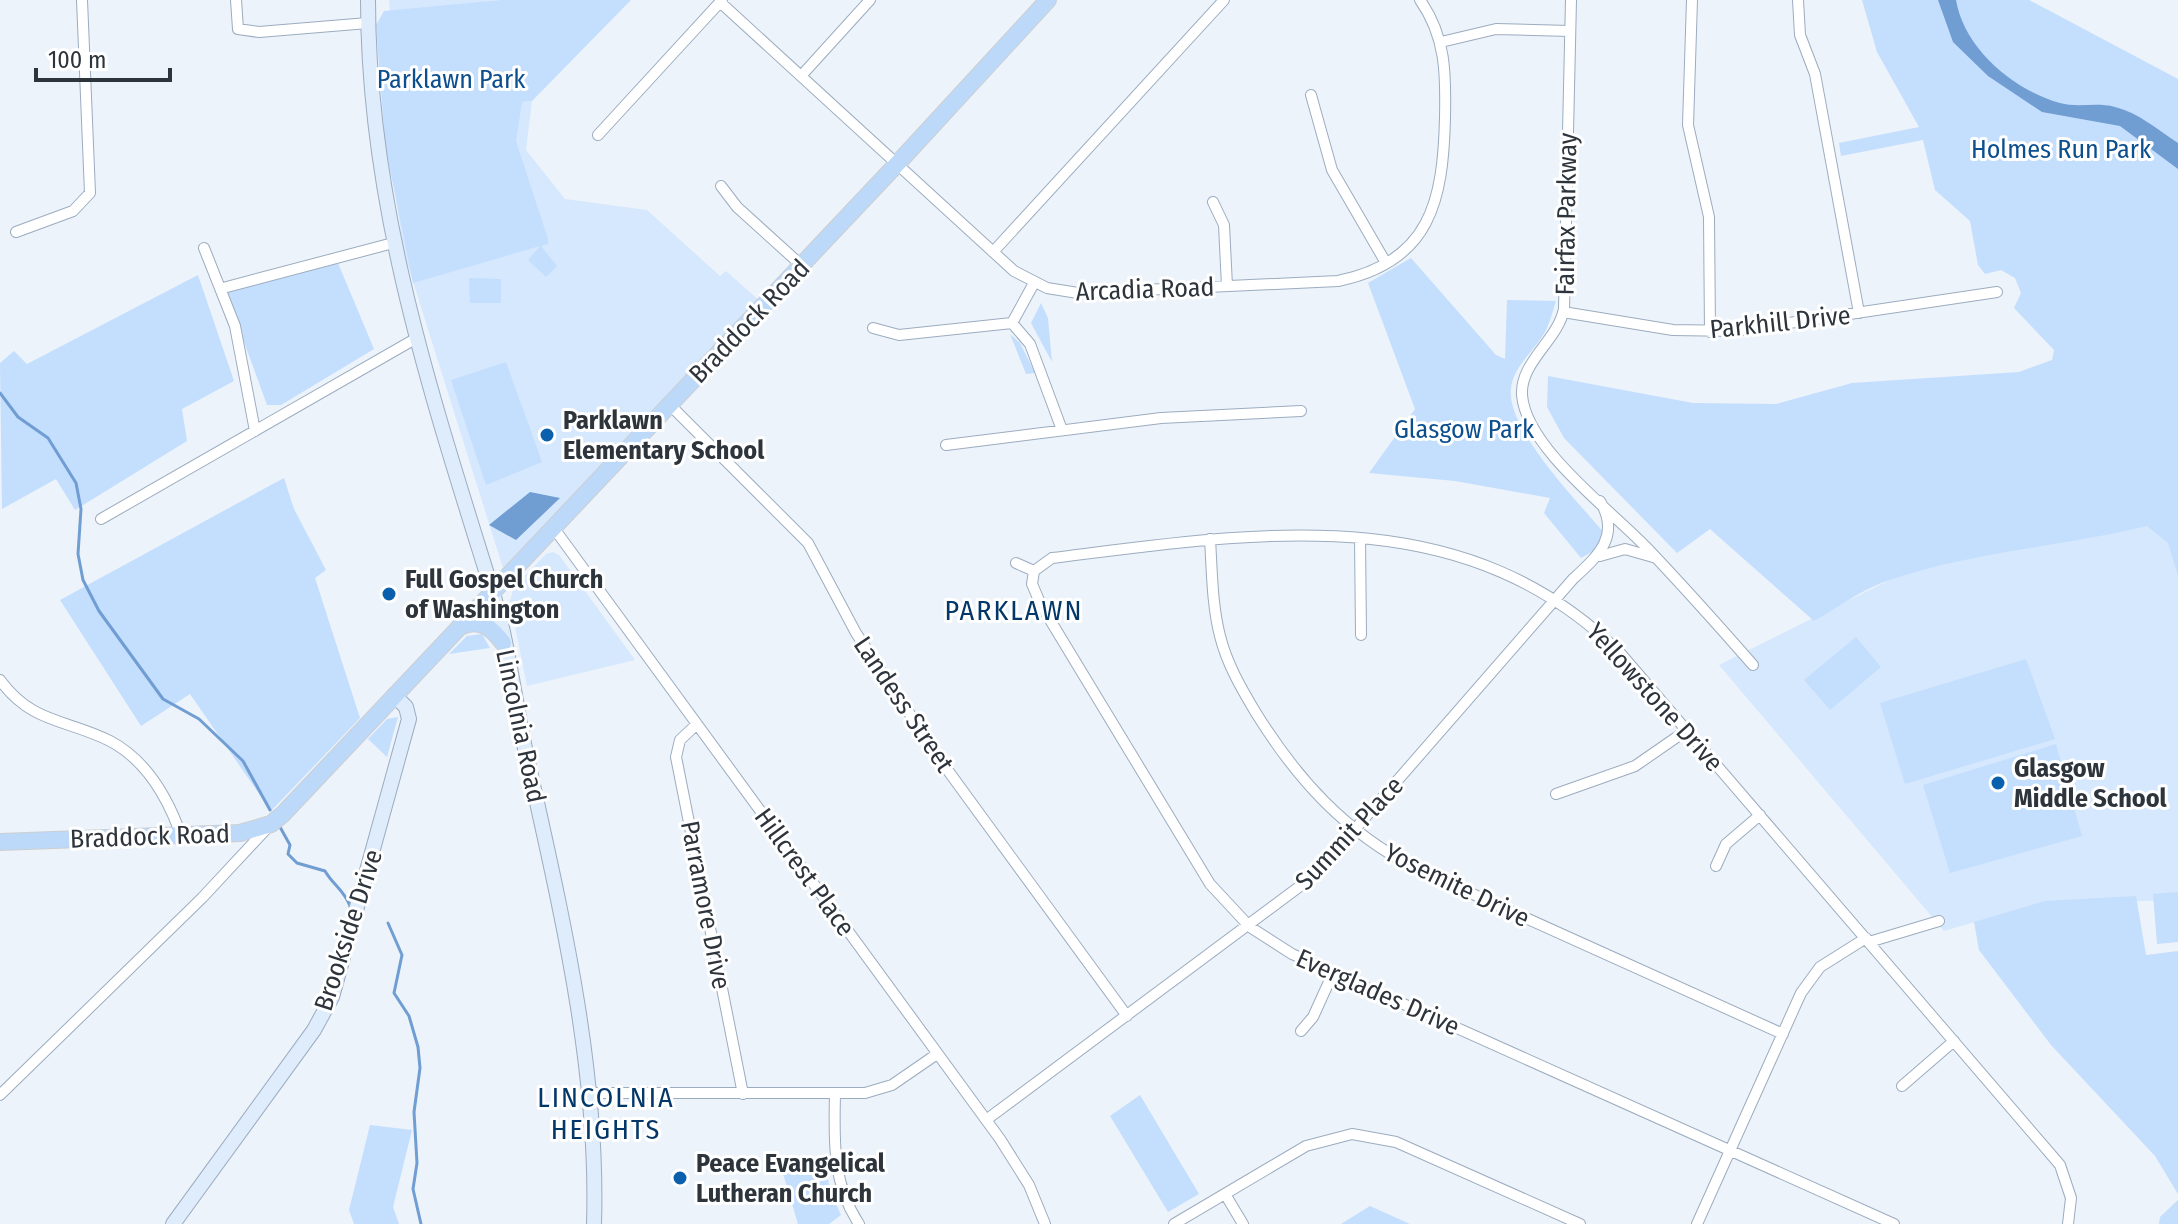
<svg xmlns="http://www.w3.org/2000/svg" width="2178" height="1224" font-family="'Fira Sans Condensed',sans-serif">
<rect width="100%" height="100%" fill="#ecf3fb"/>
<path fill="#d6e8fd" d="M 389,0 L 501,0 L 390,12 Z
M 532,101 L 526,150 L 565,199 L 647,210 L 720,276 L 726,271 L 761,302 L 503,568 L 404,253 L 384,116 Z
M 2178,505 L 2178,900 L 2037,904 L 1944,931 L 1719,665 L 2012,519 Z
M 553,552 L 559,555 L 635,660 L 527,686 L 510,601 L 514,587 L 546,554 Z"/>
<path fill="#c4defd" d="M 501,0 L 631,0 L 532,101 L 522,102 L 516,141 L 548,239 L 548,244 L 541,246 L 557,266 L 546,277 L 528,260 L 540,246 L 413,283 L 385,145 L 376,25 L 384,11 Z
M 1862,0 L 2029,0 L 2178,79 L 2178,576 L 2168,543 L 2147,526 C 2060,547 1969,552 1884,582 C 1860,591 1837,608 1814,621 L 1710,529 L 1677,553 L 1564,438 L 1547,407 L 1548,376 L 1693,403 L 1776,404 L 1852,383 L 2019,372 L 2052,360 L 2054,350 L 2014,308 L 2021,293 L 2015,278 L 2001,270 L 1985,274 L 1978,265 L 1970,221 L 1935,190 L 1923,140 L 1841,156 L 1839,143 L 1919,127 L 1877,52 Z
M 335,256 L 374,349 L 281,405 L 267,405 L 223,284 Z
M 1411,258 L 1496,355 L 1505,359 L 1507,300 L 1556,301 C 1553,310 1550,322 1546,330 C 1535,351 1514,365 1511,388 C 1505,430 1585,509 1611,541 L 1581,558 L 1544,513 L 1550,498 L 1455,481 L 1369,473 L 1415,409 L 1368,283 Z
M 198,275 L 234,381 L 182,409 L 187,441 L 75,510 L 56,479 L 2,509 L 0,363 L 14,351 L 27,364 Z
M 469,278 L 501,279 L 501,303 L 470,303 Z
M 1041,303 L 1048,318 L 1052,362 L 1031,323 Z
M 1010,334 L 1020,343 L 1035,373 L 1026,374 Z
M 506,362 L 542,462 L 486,485 L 451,380 Z
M 284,478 L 294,509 L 326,570 L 315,578 L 360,718 L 271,811 L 190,694 L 141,726 L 60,600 Z
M 482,634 L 490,648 L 449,654 L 467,636 Z
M 1856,637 L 1881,667 L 1830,710 L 1804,680 Z
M 2026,659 L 2055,739 L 1905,784 L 1880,703 Z
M 398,717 L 387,757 L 368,739 L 387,719 Z
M 2056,744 L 2082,836 L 1950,873 L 1923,785 Z
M 2178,892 L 2178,942 L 2157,944 L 2153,894 Z
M 2136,896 L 2146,955 L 2178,951 L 2178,1194 L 2155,1156 L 2051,1045 L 1979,950 L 1974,922 L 2045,901 Z
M 1140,1095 L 1199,1194 L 1168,1212 L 1110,1116 Z
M 370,1125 L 412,1130 L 393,1207 L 399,1224 L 354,1224 L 349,1210 Z
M 779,1160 L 825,1160 L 830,1191 L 841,1215 L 829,1224 L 798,1224 Z
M 2178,1200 L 2178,1224 L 2159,1224 L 2160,1217 Z
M 1370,1206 L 1410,1224 L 1341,1224 Z"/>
<path fill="#709dd2" d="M 1938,0 L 1956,0 C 1964,48 2013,90 2060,103 C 2077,108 2097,102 2115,107 C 2139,113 2158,130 2178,143 L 2178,169 L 2120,126 L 2042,112 L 1988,76 L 1953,42 Z
M 530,492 L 560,498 L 516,540 L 489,525 Z"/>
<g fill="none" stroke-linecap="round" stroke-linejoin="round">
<path stroke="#709dd2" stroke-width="3" d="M 0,393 L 18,417 L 48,438 L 76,483 L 81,509 L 78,554 L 83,580 L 99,611 L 163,699 L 199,719 L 243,761 L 270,810
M 280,827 L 290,845 L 288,854 L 297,863 L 325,871 C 333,885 344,890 350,906
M 388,923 L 402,955 L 394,993 L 409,1016 L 418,1047 L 420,1068 L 414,1112 L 417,1163 L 413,1189 L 421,1224"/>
<defs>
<path id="street" d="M 236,0 L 238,29 L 259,32 L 368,23
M 1571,0 L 1564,309 C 1558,340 1520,362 1522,395 C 1526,448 1611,510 1647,548 C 1683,586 1718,625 1753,665
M 1692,0 L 1688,125 L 1709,217 L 1710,332
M 1798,0 L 1800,35 L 1815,74 L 1859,313
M 720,2 L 1014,271 L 1047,288 L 1078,293 L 1338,281 C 1431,262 1443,200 1445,118 C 1446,74 1446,37 1420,0
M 1441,42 L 1496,29 L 1570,31
M 801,76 L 870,0
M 1311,95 L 1332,170 L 1386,263
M 598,135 L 722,0
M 721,186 L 737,207 L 801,265
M 1213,202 L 1224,225 L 1227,286
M 16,232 L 73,211 L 90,193 L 82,0
M 204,248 L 235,326 L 255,431
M 993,252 L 1224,0
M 223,288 L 393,243
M 1563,312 L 1673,330 L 1735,331 L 1997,292
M 1012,323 L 1034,283
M 873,328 L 899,335 L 1012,323 L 1030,344 L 1062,430
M 669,404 L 808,543 L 856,633 L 941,761 L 1127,1016
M 946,445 L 1161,418 L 1301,411
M 101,519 L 415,339
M 553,527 L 1000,1139 L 1029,1185 L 1045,1224
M 1360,538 L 1361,635
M 1210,539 C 1212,571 1212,605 1220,636 C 1227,664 1241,688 1256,713 C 1297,779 1345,832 1415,868 L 1783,1034
M 1600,556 L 1625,549 L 1653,557
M 1016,563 L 1034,571
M 1034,571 L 1052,558 C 1253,533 1463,496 1621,654 L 2060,1165 L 2071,1198 L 2068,1224
M 1034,571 L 1032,584 L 1041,605 L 1210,884 L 1250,927 L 1292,954 L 1894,1224
M 0,680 C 32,724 67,719 110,741 C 148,761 169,800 182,838
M 697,724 L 680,740 L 676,757 L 743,1094
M 1556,794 L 1635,766 L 1687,730
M 1716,866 L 1726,844 L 1760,815
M 1869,942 L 1939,921
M 1301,1031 L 1313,1017 L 1333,973
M 1902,1086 L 1954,1041
M 589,1093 L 865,1093 L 892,1085 L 937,1054
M 835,1094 C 834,1141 832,1183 859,1224
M 0,1095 L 202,898 L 270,825
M 986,1120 L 1315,875 L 1573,579 C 1598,556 1621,536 1600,501
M 1225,1194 L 1243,1224
M 1174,1224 L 1306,1146 L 1352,1134 L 1396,1142 L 1580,1224
M 1697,1224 L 1801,993 L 1820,967 L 1866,938"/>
<path id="secondary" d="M 368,0 C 368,205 431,394 491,587 C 508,640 514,698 526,753 C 560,907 599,1066 594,1224
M 173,1224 L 314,1030 L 332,997 L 409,719 L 406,707 L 394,695"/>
<path id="primary" d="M 460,627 C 479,617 492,628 503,643
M 0,842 L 240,833 L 271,824 L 283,814 L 897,164 L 1048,0"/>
</defs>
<use href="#street" stroke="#9cacbf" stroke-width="12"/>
<use href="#secondary" stroke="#9cacbf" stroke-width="16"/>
<use href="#primary" stroke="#cdced0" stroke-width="18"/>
<use href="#street" stroke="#fff" stroke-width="10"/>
<use href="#secondary" stroke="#deecfc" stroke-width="14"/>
<use href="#primary" stroke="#bdd9f9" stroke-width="16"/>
</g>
<g fill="#0b60ae" stroke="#fff" stroke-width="3">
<circle cx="547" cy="435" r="8"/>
<circle cx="389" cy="594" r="8"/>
<circle cx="1998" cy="783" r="8"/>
<circle cx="680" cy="1178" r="8"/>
</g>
<g text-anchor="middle" stroke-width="6" stroke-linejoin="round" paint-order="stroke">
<g font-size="26" fill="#0c4f8f" stroke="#fff">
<text x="451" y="88">Parklawn Park</text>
<text x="2061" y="158">Holmes Run Park</text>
<text x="1464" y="438">Glasgow Park</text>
</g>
<g font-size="26" fill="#2d343c" stroke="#fff">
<text transform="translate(1566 214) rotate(-89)" y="9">Fairfax Parkway</text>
<text transform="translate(1145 289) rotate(-2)" y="9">Arcadia Road</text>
<text transform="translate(749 321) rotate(-46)" y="9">Braddock Road</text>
<text transform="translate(1780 322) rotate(-6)" y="9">Parkhill Drive</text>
<text transform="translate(1655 697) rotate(48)" y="9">Yellowstone Drive</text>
<text transform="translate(904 704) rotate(56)" y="9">Landess Street</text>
<text transform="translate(521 726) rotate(78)" y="9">Lincolnia Road</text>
<text transform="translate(1349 833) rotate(-47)" y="9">Summit Place</text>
<text transform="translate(150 836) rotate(-2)" y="9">Braddock Road</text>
<text transform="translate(805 872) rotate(54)" y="9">Hillcrest Place</text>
<text transform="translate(1457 885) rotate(26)" y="9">Yosemite Drive</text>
<text transform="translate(706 905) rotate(79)" y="9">Parramore Drive</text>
<text transform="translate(348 930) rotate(-72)" y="9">Brookside Drive</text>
<text transform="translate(1378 992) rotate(24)" y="9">Everglades Drive</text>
</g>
<g font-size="26" font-weight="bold" fill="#2d343c" stroke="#fff" text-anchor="start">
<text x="563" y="429">Parklawn<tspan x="563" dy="30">Elementary School</tspan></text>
<text x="405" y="588">Full Gospel Church<tspan x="405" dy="30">of Washington</tspan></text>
<text x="2014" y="777">Glasgow<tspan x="2014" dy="30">Middle School</tspan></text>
<text x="696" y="1172">Peace Evangelical<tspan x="696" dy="30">Lutheran Church</tspan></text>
</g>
<g font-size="28" letter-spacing="2" fill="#033769" stroke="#fff">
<text x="1014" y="620">PARKLAWN</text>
<text x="606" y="1107">LINCOLNIA<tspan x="606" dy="32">HEIGHTS</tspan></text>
</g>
</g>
<path d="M36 68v12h134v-12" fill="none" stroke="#2d343c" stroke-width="4"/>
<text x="48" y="68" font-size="24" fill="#2d343c" stroke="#ffffff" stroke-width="6" paint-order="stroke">100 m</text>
</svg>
